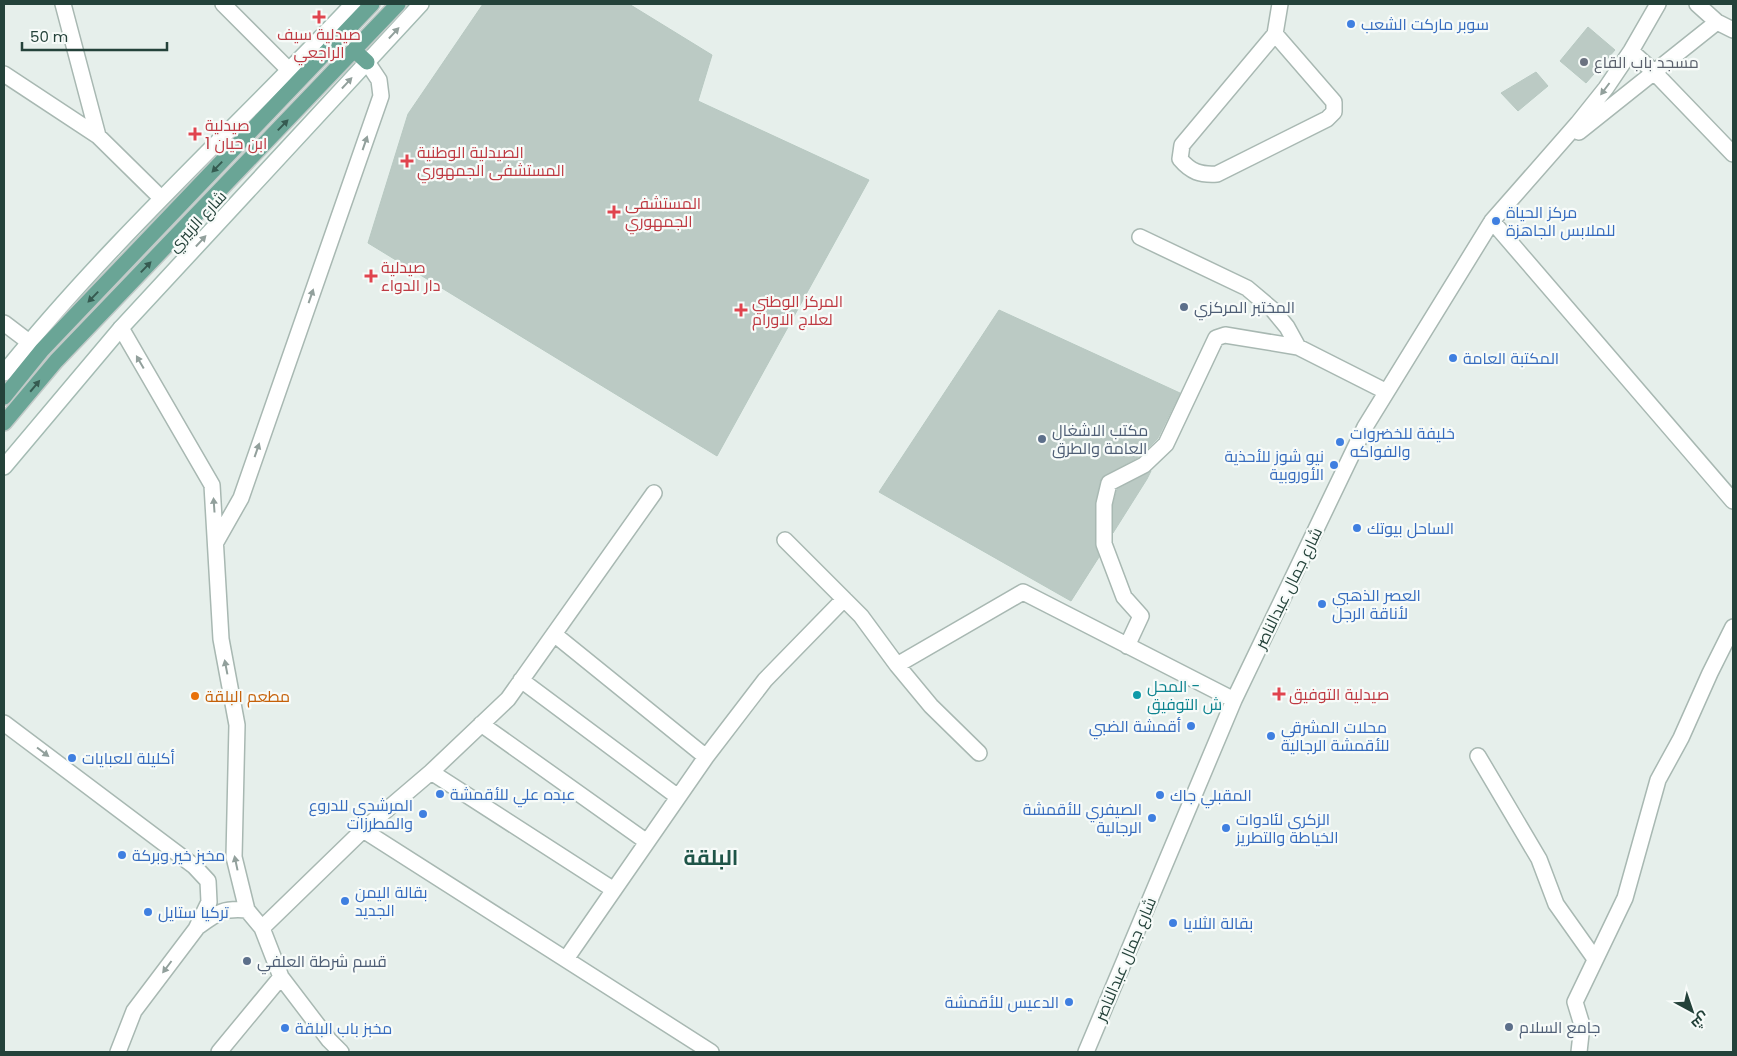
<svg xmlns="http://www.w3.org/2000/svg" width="1737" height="1056" font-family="Poppins,Cairo,sans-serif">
<rect width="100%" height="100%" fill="#e6efeb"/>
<path fill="#bbcac4" stroke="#b8c9c2" d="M 483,4 L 629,4 L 712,55 L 698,101 L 869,180 L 717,456 L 368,243 L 408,114 Z
M 1588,27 L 1615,50 L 1586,83 L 1560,61 Z
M 1536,72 L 1548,86 L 1518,111 L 1501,93 Z
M 999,310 L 1180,393 L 1158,438 L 1139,457 L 1101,478 L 1095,504 L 1095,544 L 1099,557 L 1071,601 L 879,492 Z
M 1151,471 L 1147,479 L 1113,533 L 1113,505 L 1117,489 Z"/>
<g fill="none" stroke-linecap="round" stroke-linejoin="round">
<defs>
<path id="minor" d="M 63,4 L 98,136
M 223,4 L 290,71
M 1697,4 L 1717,22 L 1733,30
M 1275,34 L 1334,102 L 1334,112 L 1327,119 L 1217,174 C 1200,175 1191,172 1180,159 L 1182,145 L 1275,34 L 1280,4
M 1631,51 L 1654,72 L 1733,154
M 4,74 L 98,136 L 161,198
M 1579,132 L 1717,22
M 1492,221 L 1733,501
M 1140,237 L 1247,288 L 1273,310 L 1287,327 L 1298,347
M 4,323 L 29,342
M 121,328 L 212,485 L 221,639 L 237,725 L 234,857 L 247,910 L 262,928 L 281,977 L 329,1040 L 341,1052
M 785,540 L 861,616 L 897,665 L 931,706 L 979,753
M 216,542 L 241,498 L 381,96 L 379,80 L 367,62
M 554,634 L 706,757
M 1127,646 L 1141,616 L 1124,597 L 1104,544 L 1104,504 L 1109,483 L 1144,465 L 1166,444 L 1216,338 L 1225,335 L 1298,347 L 1385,391
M 897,665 L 1023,592 L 1234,700
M 521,680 L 678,797
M 4,723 L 194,866 L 208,881 L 209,902 L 196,929 L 134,1011 L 118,1052
M 481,724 L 647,842
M 1478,756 L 1539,859 L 1556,904 L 1595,959
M 431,772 L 614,890
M 363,830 L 711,1052
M 199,926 C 218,912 224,908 247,910
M 262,928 L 363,830 L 431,772 L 508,699 L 654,493
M 566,959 L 706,757 L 765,680 L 844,599
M 219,1052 L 281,977
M 1086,1052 L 1234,700 L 1365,427 L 1492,221 L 1578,123 L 1606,88 L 1631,51 L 1658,4
M 1579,1052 L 1582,1025 L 1575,1002 L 1625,898 L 1658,780 L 1681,738 L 1710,673 L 1733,627"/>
<path id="secondary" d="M 4,373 C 110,241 237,127 353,4
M 4,467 L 121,328 L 421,4"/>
<path id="primary" d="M 355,51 L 367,62
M 4,397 L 42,350 L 372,4
M 4,423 L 56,361 L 398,4"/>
</defs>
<use href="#minor" stroke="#a8b8b2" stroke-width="18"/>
<use href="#secondary" stroke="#a4bbb3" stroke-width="18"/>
<use href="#primary" stroke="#c2cac8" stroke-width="18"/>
<use href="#minor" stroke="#fff" stroke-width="15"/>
<use href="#secondary" stroke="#fff" stroke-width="15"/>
<use href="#primary" stroke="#6aa596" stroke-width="15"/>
</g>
<defs><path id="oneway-solid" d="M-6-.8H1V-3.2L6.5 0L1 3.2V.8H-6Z" transform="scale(1.25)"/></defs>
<g fill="#92a09c">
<use href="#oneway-solid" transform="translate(394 33) rotate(-47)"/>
<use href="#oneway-solid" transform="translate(347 83) rotate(-47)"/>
<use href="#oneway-solid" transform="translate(1605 89) rotate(127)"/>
<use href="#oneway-solid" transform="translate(365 143) rotate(-71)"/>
<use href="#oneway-solid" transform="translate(201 241) rotate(-47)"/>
<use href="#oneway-solid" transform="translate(311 296) rotate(-71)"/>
<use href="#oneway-solid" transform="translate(140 362) rotate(-120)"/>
<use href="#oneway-solid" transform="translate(257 450) rotate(-71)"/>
<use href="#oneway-solid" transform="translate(214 505) rotate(-94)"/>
<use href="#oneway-solid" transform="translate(226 667) rotate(-101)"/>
<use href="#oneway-solid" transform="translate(43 752) rotate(37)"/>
<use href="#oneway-solid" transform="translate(236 863) rotate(-102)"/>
<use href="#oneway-solid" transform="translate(167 967) rotate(127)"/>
</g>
<g fill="#365b51">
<use href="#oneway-solid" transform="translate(283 125) rotate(-46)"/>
<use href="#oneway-solid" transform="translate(217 167) rotate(134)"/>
<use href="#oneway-solid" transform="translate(146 267) rotate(-46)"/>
<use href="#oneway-solid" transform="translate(93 297) rotate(134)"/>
<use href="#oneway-solid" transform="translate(35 386) rotate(-50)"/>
</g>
<g fill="#e0444e" stroke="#f7fbf9" stroke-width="2">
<path d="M316.5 9.5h5v5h5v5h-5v5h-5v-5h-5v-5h5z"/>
<path d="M192.5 126.5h5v5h5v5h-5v5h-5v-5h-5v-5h5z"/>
<path d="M404.5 153.5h5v5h5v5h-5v5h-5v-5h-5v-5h5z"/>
<path d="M611.5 204.5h5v5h5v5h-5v5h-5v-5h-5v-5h5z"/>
<path d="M368.5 268.5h5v5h5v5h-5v5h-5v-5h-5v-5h5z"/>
<path d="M738.5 302.5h5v5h5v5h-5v5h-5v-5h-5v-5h5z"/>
<path d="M1276.5 686.5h5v5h5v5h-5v5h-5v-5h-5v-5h5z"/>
</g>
<g fill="#3f7fe0" stroke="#f7fbf9" stroke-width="2">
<circle cx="1351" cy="24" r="5"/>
<circle cx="1496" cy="221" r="5"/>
<circle cx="1453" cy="358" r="5"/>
<circle cx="1340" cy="442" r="5"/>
<circle cx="1334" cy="465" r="5"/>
<circle cx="1357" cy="528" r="5"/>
<circle cx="1322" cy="604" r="5"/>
<circle cx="1191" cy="726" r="5"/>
<circle cx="1271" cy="736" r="5"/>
<circle cx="72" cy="758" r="5"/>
<circle cx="440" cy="794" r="5"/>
<circle cx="1160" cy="795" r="5"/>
<circle cx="423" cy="814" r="5"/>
<circle cx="1152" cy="818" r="5"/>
<circle cx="1226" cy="828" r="5"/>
<circle cx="122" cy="855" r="5"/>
<circle cx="345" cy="901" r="5"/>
<circle cx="148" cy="912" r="5"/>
<circle cx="1173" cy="923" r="5"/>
<circle cx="1069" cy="1002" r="5"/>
<circle cx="285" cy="1028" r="5"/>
</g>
<circle fill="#6b7280" stroke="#f7fbf9" stroke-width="2" cx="1584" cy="62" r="5"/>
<g fill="#5c6f8a" stroke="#f7fbf9" stroke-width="2">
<circle cx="1184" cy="307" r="5"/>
<circle cx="1042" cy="439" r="5"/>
<circle cx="247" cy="961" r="5"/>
<circle cx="1509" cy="1027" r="5"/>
</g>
<circle fill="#0f9aa8" stroke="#f7fbf9" stroke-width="2" cx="1137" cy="695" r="5"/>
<circle fill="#e8710a" stroke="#f7fbf9" stroke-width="2" cx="195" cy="696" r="5"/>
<g text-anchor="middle" stroke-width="4.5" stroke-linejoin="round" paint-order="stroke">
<g font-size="16" fill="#366cbe" stroke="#f7fbf9" text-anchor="start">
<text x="1361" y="30">سوبر ماركت الشعب</text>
<text x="1506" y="218">مركز الحياة<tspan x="1506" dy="18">للملابس الجاهزة</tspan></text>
<text x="1463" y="364">المكتبة العامة</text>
<text x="1350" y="439">خليفة للخضروات<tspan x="1350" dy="18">والفواكه</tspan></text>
<text x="1324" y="462" text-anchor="end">نيو شوز للأحذية<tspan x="1324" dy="18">الأوروبية</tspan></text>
<text x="1367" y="534">الساحل بيوتك</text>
<text x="1332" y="601">العصر الذهبي<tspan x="1332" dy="18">لأناقة الرجل</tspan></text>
<text x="1181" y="732" text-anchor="end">أقمشة الضبي</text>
<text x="1281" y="733">محلات المشرقي<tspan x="1281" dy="18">للأقمشة الرجالية</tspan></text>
<text x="82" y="764">أكليلة للعبايات</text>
<text x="450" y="800">عبده علي للأقمشة</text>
<text x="1170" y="801">المقبلي جاك</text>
<text x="413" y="811" text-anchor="end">المرشدي للدروع<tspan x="413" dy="18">والمطرزات</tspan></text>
<text x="1142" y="815" text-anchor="end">الصيفري للأقمشة<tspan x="1142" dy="18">الرجالية</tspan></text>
<text x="1236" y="825">الزكري لئادوات<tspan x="1236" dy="18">الخياطة والتطريز</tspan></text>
<text x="132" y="861">مخبز خير وبركة</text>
<text x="355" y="898">بقالة اليمن<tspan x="355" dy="18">الجديد</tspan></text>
<text x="158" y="918">تركيا ستايل</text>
<text x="1183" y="929">بقالة الثلايا</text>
<text x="1059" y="1008" text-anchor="end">الدعيس للأقمشة</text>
<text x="295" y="1034">مخبز باب البلقة</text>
</g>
<g font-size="16" fill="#be3a42" stroke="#f7fbf9" text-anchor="start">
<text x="319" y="40" text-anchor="middle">صيدلية سيف<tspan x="319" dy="18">الراجعي</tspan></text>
<text x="205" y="131">صيدلية<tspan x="205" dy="18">ابن حيان 1</tspan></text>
<text x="417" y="158">الصيدلية الوطنية<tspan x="417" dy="18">المستشفى الجمهوري</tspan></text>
<text x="625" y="209">المستشفى<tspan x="625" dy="18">الجمهوري</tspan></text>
<text x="381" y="273">صيدلية<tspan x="381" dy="18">دار الدواء</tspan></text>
<text x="752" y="307">المركز الوطني<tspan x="752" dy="18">لعلاج الاورام</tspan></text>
<text x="1289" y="700">صيدلية التوفيق</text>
</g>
<g font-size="16" fill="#5b616d" stroke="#f7fbf9" text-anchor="start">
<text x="1594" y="68">مسجد باب القاع</text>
</g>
<g font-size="16" fill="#24423a" stroke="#f7fbf9">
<text transform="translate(197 221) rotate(-47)" y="6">شارع الزبيري</text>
<text transform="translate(1288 588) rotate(-64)" y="6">شارع جمال عبدالناصر</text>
<text transform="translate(1125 959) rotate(-67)" y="6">شارع جمال عبدالناصر</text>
</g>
<g font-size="16" fill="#4e5e75" stroke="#f7fbf9" text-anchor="start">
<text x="1194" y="313">المختبر المركزي</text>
<text x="1052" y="436">مكتب الاشغال<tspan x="1052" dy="18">العامة والطرق</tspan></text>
<text x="257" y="967">قسم شرطة العلفي</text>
<text x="1519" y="1033">جامع السلام</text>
</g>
<g font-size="16" fill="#0d838f" stroke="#f7fbf9" text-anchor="start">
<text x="1147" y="692">المحل -<tspan x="1147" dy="18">ش التوفيق</tspan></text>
</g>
<g font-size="16" fill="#c56008" stroke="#f7fbf9" text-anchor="start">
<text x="205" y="702">مطعم البلقة</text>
</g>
<g font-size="21" font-weight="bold" fill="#1f5548" stroke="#f7fbf9">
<text x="711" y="865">البلقة</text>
</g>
</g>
<rect width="1737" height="1056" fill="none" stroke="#24423a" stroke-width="10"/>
<g transform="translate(1692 1011) rotate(140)" stroke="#f7fbf9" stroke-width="4" paint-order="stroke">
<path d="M0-4L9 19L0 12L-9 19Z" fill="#24423a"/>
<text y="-8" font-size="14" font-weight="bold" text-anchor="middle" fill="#24423a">ش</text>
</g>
<path d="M22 42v8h145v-8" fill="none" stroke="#24423a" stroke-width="2.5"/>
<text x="30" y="42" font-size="15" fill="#24423a" stroke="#f7fbf9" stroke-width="4" paint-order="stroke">50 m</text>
</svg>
